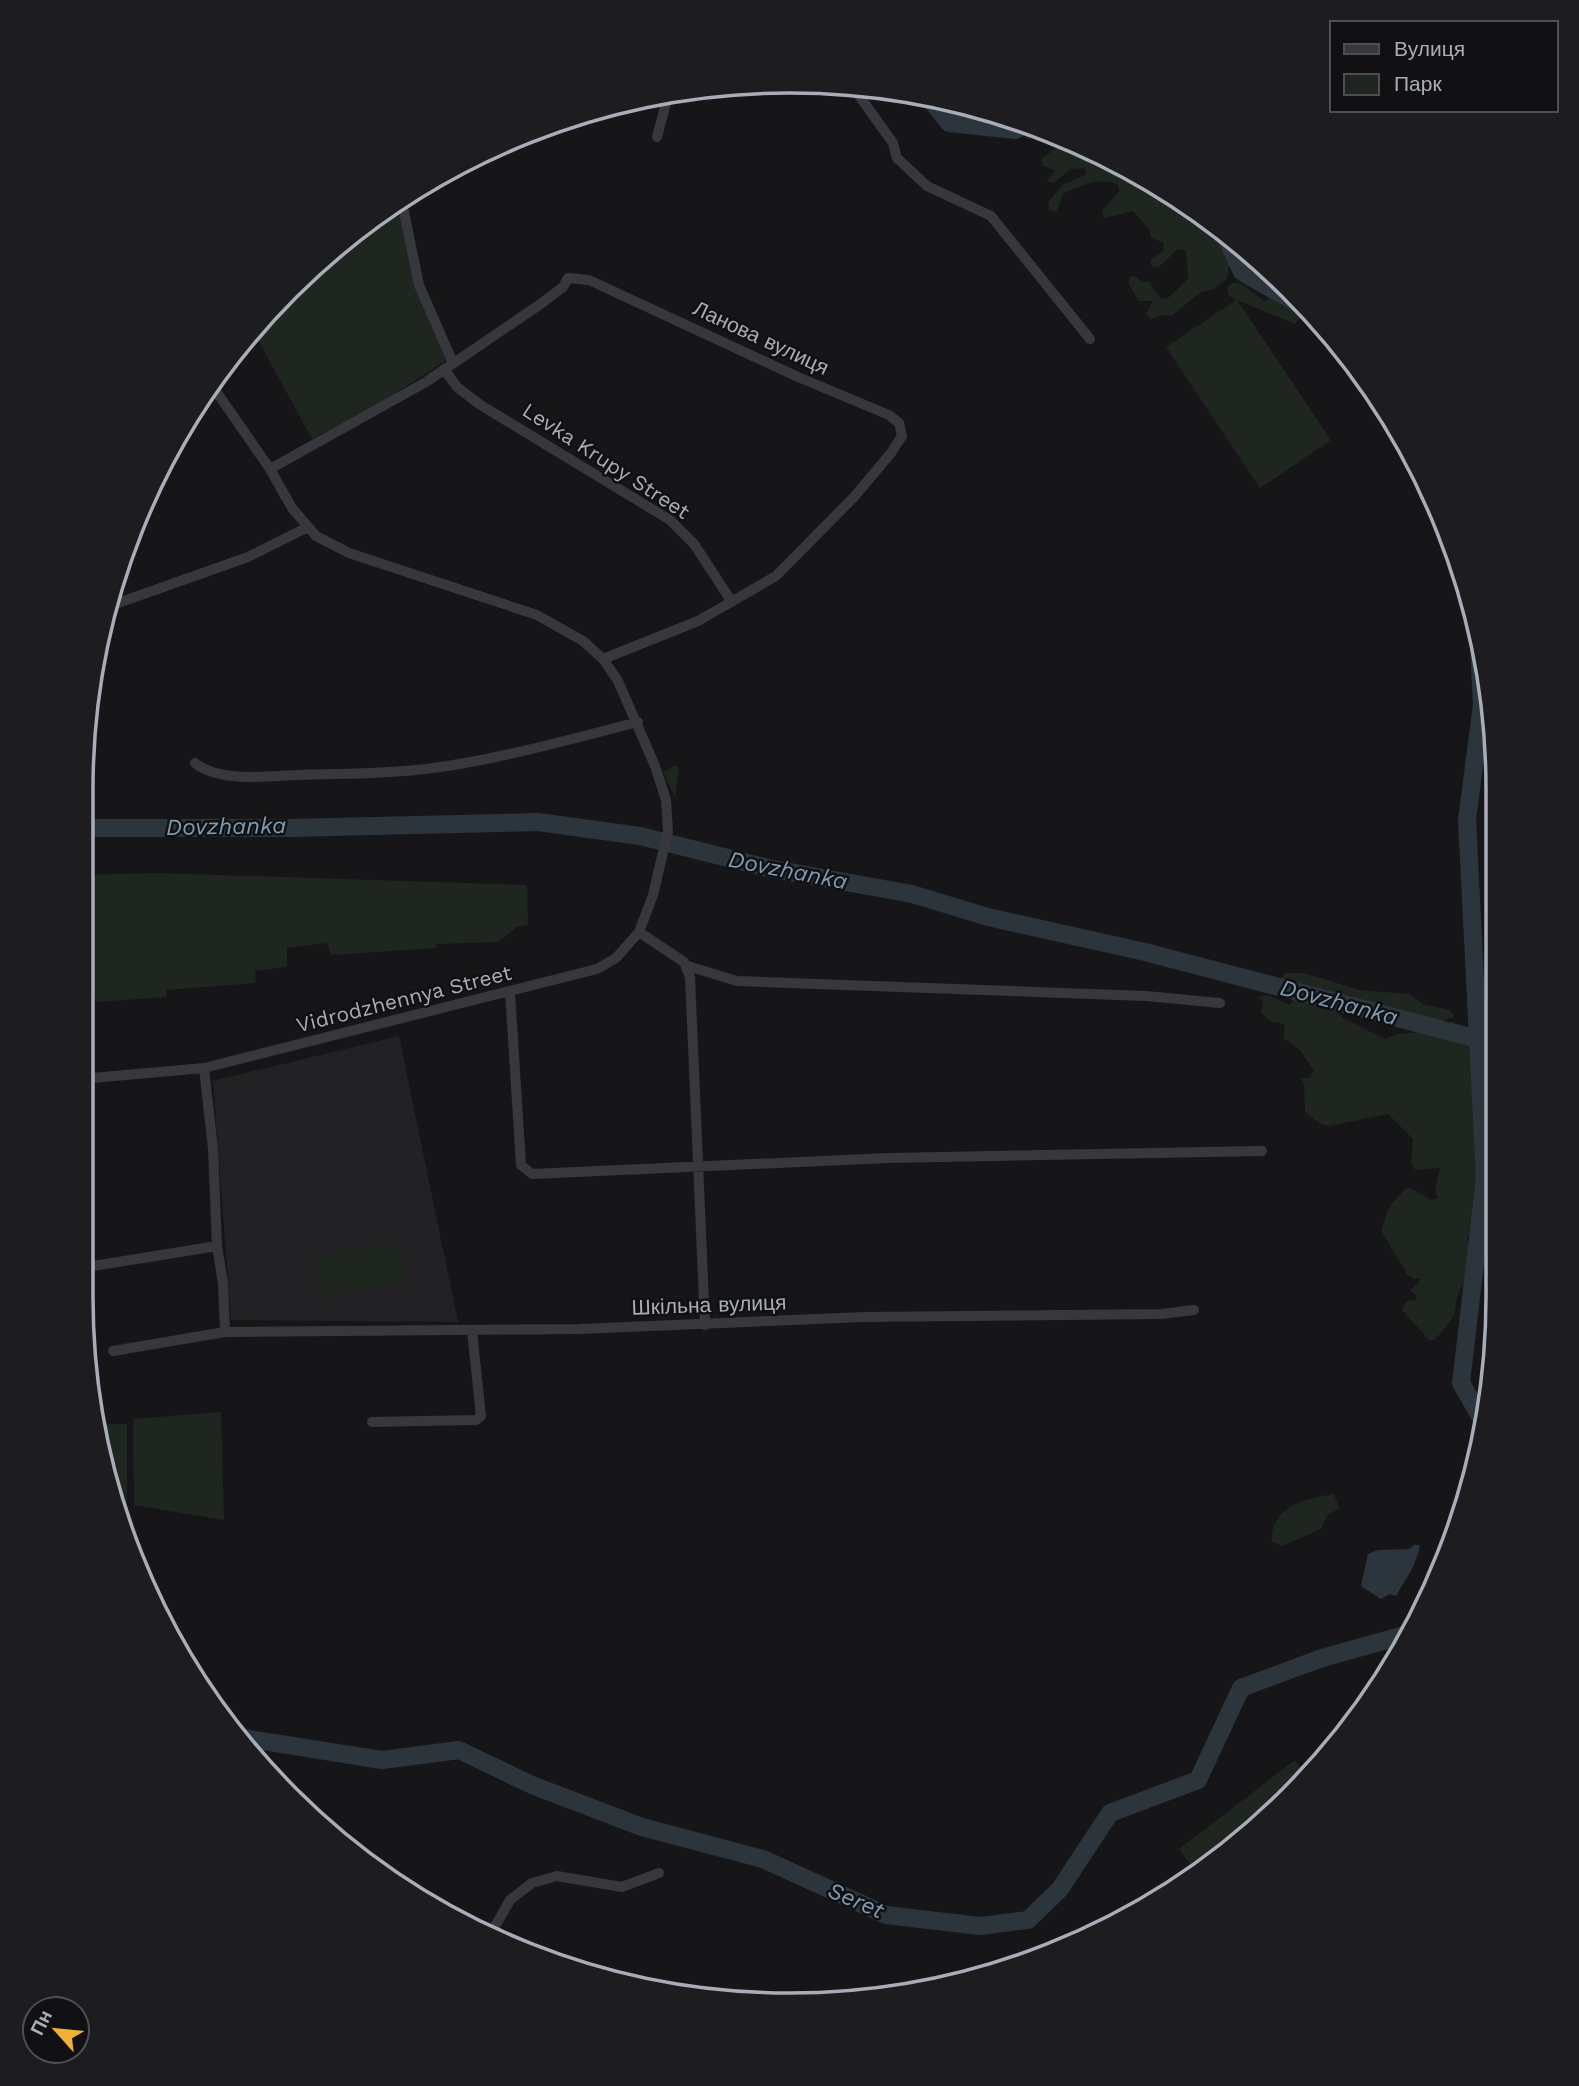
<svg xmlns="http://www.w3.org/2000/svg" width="1579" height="2086" font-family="'Work Sans',sans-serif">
<rect width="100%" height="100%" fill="#161618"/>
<path fill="#222225" d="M 399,1036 L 458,1322 L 231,1320 L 213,1081 Z"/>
<path fill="#1e261f" d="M 1036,127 L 1060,134 L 1172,194 L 1175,208 L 1211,231 L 1232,250 L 1227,278 L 1223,283 L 1211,290 L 1201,292 L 1171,316 L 1163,315 L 1150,319 L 1146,313 L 1153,301 L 1139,301 L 1128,283 L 1130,276 L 1137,277 L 1142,282 L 1149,281 L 1161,299 L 1168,298 L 1188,279 L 1186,251 L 1178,249 L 1158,268 L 1151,266 L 1151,259 L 1163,251 L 1164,243 L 1151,238 L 1150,231 L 1133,211 L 1104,218 L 1102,211 L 1120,190 L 1117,184 C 1100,177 1080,186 1064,193 L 1056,212 L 1049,210 L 1048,203 L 1061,186 L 1087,174 L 1084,168 L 1070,169 L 1054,183 L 1047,181 L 1055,170 L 1043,166 L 1041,159 L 1059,146 L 1061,139 L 1054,136 L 1026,139 L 1024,131 Z
M 398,199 L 416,281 L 448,359 L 385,400 L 312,439 L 252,329 L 288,288 Z
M 1245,251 L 1291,288 L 1307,308 C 1277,305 1262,279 1242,258 Z
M 1232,283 L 1240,283 L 1264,301 L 1271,298 L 1296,312 L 1300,318 L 1295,324 L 1237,300 L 1331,440 L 1260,488 L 1166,347 L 1236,300 L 1228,295 L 1227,288 Z
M 1490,689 L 1492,697 L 1492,748 L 1491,733 L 1481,725 C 1480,711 1480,699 1490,689 Z
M 1492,753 L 1492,792 L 1487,802 L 1484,799 C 1483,784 1485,773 1486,759 Z
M 673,766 L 678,766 L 679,770 L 675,798 L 663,772 Z
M 158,873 L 527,885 L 528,925 L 517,927 L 498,942 L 437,944 L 436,948 L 331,955 L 327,943 L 287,948 L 287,967 L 255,971 L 256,983 L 166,990 L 166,997 L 97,1002 L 91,990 L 81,991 L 82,875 Z
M 1285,973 L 1304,973 L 1360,990 L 1409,994 L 1425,1005 L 1450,1010 L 1454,1017 L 1426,1027 L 1384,1022 L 1334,1009 L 1343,1018 L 1385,1039 L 1398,1034 L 1432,1031 L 1453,1021 L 1478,1050 L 1480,1085 L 1487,1104 L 1475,1134 L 1486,1163 L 1475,1192 L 1478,1217 L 1467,1239 L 1472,1264 L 1457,1297 L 1454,1316 L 1435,1340 L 1429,1340 L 1402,1310 L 1406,1301 L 1416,1300 L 1417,1296 L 1410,1291 L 1422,1278 L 1414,1279 L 1407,1274 L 1381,1231 L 1389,1207 L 1405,1189 L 1411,1188 L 1431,1200 L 1438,1198 L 1435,1190 L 1440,1168 L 1415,1170 L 1411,1162 L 1413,1139 L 1388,1114 L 1329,1126 L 1320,1124 L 1305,1112 L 1304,1085 L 1300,1078 L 1310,1078 L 1314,1070 L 1298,1048 L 1283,1038 L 1285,1024 L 1272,1022 L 1261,1013 L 1263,1004 L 1259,996 L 1268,995 L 1290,1005 L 1293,1001 L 1279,983 Z
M 399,1242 L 406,1282 L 321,1297 L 314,1257 Z
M 221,1412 L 224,1520 L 134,1505 L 133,1419 Z
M 97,1424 L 127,1424 L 127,1509 L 117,1510 L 105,1480 Z
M 1334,1494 L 1339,1508 L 1327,1516 L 1321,1529 L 1282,1546 L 1272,1542 C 1269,1507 1305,1498 1334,1494 Z
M 1295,1760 L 1307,1776 L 1291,1798 L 1198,1874 L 1179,1849 Z"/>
<path fill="#2c353c" d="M 1414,1545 L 1420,1545 C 1417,1564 1406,1579 1396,1596 L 1390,1594 L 1381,1599 L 1361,1586 L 1368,1554 L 1378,1550 L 1409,1549 Z"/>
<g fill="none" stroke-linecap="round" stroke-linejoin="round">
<path stroke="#2c353c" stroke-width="18" d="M 926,94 L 949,123 L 1015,130 L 1026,124
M 1194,209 L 1226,237 L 1242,272 L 1308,309
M 1479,647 L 1482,705 L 1467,820 L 1485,1178 L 1461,1383 L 1484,1423
M 82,828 L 291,828 L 538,822 L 640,836 L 768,868 L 912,894 L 988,917 L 1145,952 L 1478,1039
M 243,1738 L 382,1760 L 459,1750 L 532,1785 L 642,1827 L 763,1859 L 886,1915 L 980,1926 L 1028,1920 L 1060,1889 L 1110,1813 L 1198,1780 L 1241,1688 L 1322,1658 L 1412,1633"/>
<path stroke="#37383d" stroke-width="10" d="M 853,87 L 893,143 L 897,158 L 927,186 L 991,216 L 1090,339
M 657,137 L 669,92
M 401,197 L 419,285 L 453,363
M 444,369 L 457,387 L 479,404 L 670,520 L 694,544 L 732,602
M 270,469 L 426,382 L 542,303 L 563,287 L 568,278 L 589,280 L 798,377 L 889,415 L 899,423 L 902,436 L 891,453 L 854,497 L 776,576 L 698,621 L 603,659
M 110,591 L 118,603
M 104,608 L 248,557 L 306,528
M 195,763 C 219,783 268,776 298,775 C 333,774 369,774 404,771 C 476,766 567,740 638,722
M 639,932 L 684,962 L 690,977 L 705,1325
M 688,966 L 737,981 L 1146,996 L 1220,1003
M 510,992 L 521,1165 L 532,1174 L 889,1158 L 1262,1151
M 204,1068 L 213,1149 L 217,1246 L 223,1283 L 225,1332
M 81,1079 L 204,1068 L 597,969 L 616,958 L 639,932 L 653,895 L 668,831 L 666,800 L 655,766 L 618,681 L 603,659 L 583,641 L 537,615 L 349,553 L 316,536 L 292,508 L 270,469 L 211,384
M 81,1268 L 217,1246
M 113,1351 L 225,1332 L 579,1329 L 864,1317 L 1161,1314 L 1194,1310
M 372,1422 L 476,1420 L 481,1416 L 472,1331
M 489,1937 L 510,1900 L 532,1883 L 557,1876 L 622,1887 L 659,1873"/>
</g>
<g text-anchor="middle" stroke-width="5" stroke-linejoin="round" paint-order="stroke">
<g font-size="21" fill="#a8adb8" stroke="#111113">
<text transform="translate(761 338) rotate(25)" y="7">Ланова вулиця</text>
<text transform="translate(606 461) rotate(33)" y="7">Levka Krupy Street</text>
<text transform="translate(404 999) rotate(-14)" y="7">Vidrodzhennya Street</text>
<text transform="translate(709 1305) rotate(-2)" y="7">Шкільна вулиця</text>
</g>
<g font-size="23" font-style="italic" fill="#7f9bb3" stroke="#111113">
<text transform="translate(226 826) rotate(-1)" y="8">Dovzhanka</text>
<text transform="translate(788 870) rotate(11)" y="8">Dovzhanka</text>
<text transform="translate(1339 1002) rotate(15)" y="8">Dovzhanka</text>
<text transform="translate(856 1900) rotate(23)" y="8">Seret</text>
</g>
</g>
<path d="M0 0H1579V2086H0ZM789 93H790A696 696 0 0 1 1486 789V1297A696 696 0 0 1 790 1993H789A696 696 0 0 1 93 1297V789A696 696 0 0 1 789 93Z" fill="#1d1d20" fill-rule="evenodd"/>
<path fill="none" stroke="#a8adb8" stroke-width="3.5" d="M789 93H790A696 696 0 0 1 1486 789V1297A696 696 0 0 1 790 1993H789A696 696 0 0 1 93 1297V789A696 696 0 0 1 789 93Z"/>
<rect x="1330" y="21" width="228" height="91" fill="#111113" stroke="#4d4f55" stroke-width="2"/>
<rect x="1344" y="44" width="35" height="10" fill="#37383d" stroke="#4d4f55" stroke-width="2"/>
<text x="1394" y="56" font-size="21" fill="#a8adb8">Вулиця</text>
<rect x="1344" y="74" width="35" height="21" fill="#1e261f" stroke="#4d4f55" stroke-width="2"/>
<text x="1394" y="91" font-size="21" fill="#a8adb8">Парк</text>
<g transform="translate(56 2030) rotate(297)"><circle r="33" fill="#111113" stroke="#4d4f55" stroke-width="2"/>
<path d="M0-5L12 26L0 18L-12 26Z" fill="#f2b134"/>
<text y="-10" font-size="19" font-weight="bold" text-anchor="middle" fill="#a8adb8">Пн</text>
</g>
</svg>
